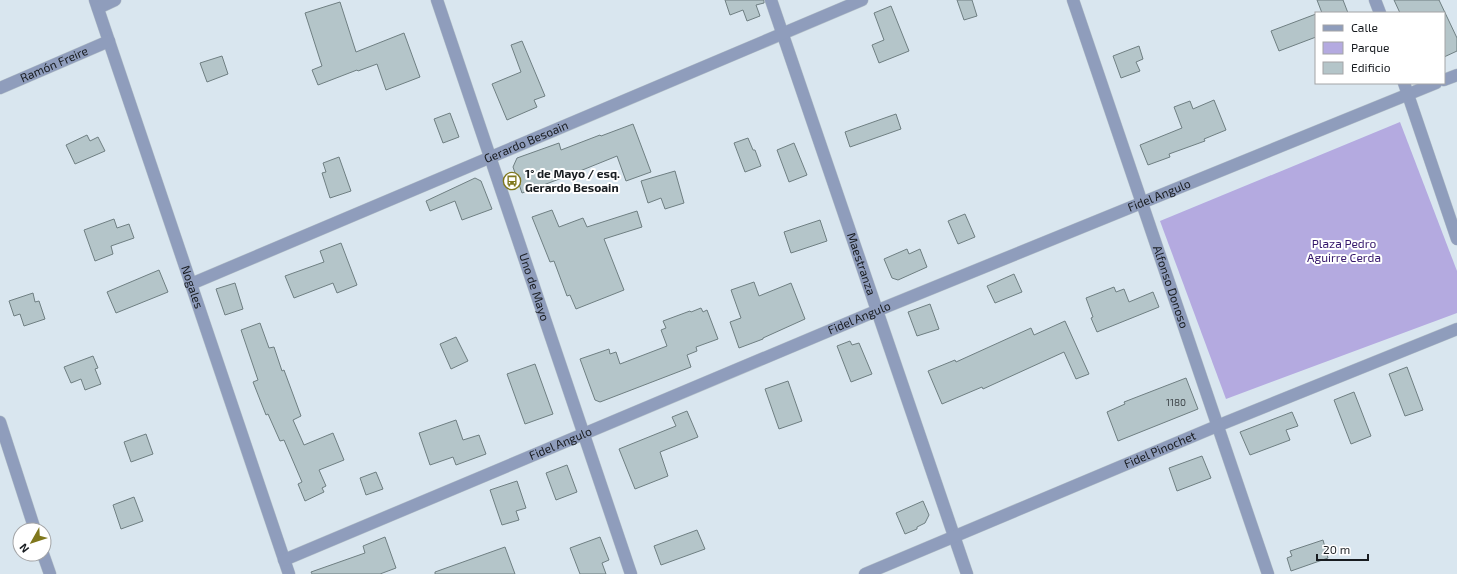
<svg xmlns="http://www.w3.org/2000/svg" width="1457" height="574" font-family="'Exo 2',sans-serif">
<rect width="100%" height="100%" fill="#d9e6ef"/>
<path fill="#b4aae0" d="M 1400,122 L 1457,271 L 1457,313 L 1226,399 L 1160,221 Z"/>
<path fill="#b4c5c9" stroke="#6f7f82" d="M 725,0 L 764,0 L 764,3 L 756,5 L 760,16 L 747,21 L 743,10 L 730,15 Z
M 957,0 L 972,0 L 977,16 L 964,20 Z
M 1317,0 L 1343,0 L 1348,13 L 1322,13 Z
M 1394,0 L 1439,0 L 1457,38 L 1457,51 L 1444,57 L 1444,13 L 1400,13 Z
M 340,2 L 356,52 L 404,33 L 420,77 L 386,90 L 377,64 L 358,71 L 357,70 L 318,85 L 312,70 L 322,66 L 305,13 Z
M 891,6 L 909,51 L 879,63 L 872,45 L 884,40 L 874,13 Z
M 1316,14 L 1316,37 L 1279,51 L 1271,31 Z
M 522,41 L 545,96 L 534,100 L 537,107 L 507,120 L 492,84 L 521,72 L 511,45 Z
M 1139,46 L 1143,59 L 1136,62 L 1140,71 L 1121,78 L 1113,56 Z
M 222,56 L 228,74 L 207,82 L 200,63 Z
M 1214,100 L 1226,130 L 1204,139 L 1205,141 L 1169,154 L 1170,157 L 1148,165 L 1140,145 L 1182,128 L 1174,107 L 1190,101 L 1193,109 Z
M 450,113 L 459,137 L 443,143 L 434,119 Z
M 896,114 L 901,129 L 850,147 L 845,132 Z
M 633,124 L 651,172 L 626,181 L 617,156 L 570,175 L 522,193 L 513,167 L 517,158 L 559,143 L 561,150 L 600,135 L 601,136 Z
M 87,135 L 90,141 L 98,137 L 105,151 L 75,164 L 66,145 Z
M 748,138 L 753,150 L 755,150 L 761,166 L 745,172 L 734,143 Z
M 794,143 L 807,175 L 789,182 L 777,150 Z
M 339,157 L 351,191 L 330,198 L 322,173 L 326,172 L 323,163 Z
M 675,171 L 684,203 L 665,209 L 661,198 L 648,203 L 641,181 Z
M 475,178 L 481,181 L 492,209 L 462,220 L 455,201 L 430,211 L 426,201 Z
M 552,210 L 559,227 L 583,218 L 587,227 L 637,211 L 642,227 L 604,239 L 624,290 L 576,309 L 570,295 L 567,296 L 554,261 L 550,262 L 532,217 Z
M 965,214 L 975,237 L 958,244 L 948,221 Z
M 114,219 L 117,228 L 129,224 L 134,238 L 111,246 L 113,254 L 95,261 L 84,230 Z
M 820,220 L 827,241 L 791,253 L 784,232 Z
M 341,243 L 357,285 L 337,293 L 333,283 L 294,298 L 285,276 L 324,262 L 320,251 Z
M 907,249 L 909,254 L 920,249 L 927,267 L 898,280 L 892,278 L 884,259 Z
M 159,270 L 168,292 L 116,313 L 107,292 Z
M 1014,274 L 1022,292 L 995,303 L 987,286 Z
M 754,282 L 759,296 L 791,283 L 805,319 L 763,338 L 763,339 L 739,348 L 730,322 L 741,318 L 731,290 Z
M 235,283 L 243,309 L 225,315 L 216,289 Z
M 1114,287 L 1116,292 L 1124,289 L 1129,302 L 1153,292 L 1159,307 L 1097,332 L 1091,318 L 1093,317 L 1086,298 Z
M 33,293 L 35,302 L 39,301 L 45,319 L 24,326 L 20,314 L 14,316 L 9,301 Z
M 930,304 L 939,329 L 917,336 L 908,312 Z
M 701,308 L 703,312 L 707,310 L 718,339 L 696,347 L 697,351 L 687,355 L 691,367 L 600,402 L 595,400 L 580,359 L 609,349 L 610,354 L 616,352 L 620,364 L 667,346 L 661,330 L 666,328 L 663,321 L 690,311 L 691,312 Z
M 1065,321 L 1089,374 L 1076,379 L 1064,352 L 983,389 L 982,387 L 942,404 L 928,371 L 955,360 L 956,362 L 1031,328 L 1034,335 Z
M 260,323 L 269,348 L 274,347 L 282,371 L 284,370 L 301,416 L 293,420 L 304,445 L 333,433 L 344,460 L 319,470 L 326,486 L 322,488 L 324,492 L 305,501 L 298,484 L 302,482 L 284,440 L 280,441 L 268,414 L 266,415 L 253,382 L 258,380 L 241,330 Z
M 456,337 L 468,361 L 451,369 L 440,344 Z
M 850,341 L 852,345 L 859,343 L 872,374 L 851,382 L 837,346 Z
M 93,356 L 98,368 L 95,369 L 101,384 L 85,390 L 81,379 L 71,383 L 64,367 Z
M 535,364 L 553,414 L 525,424 L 507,374 Z
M 1407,367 L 1423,410 L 1405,416 L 1389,374 Z
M 1186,378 L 1198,409 L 1118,441 L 1107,412 L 1125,404 L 1124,402 Z
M 788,381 L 802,421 L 779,429 L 765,389 Z
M 1354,392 L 1371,436 L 1351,444 L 1334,400 Z
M 687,411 L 698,437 L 660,452 L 668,476 L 635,489 L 619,449 L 676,426 L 672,417 Z
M 1292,412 L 1298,426 L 1286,430 L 1290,440 L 1250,455 L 1240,432 Z
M 456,420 L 463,440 L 479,435 L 486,454 L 456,465 L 453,457 L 430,465 L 419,433 Z
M 146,434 L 153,454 L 131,462 L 124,442 Z
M 1202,456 L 1211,478 L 1177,491 L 1169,468 Z
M 567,465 L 577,492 L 556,500 L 546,473 Z
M 376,472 L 383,489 L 366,495 L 360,478 Z
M 517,481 L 526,508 L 516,511 L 519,520 L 502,525 L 490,490 Z
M 134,497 L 143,521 L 121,529 L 113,505 Z
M 923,501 L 929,515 L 925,523 L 917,527 L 917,529 L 905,534 L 896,513 Z
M 697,530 L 705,549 L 661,565 L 654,546 Z
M 385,537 L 396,568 L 380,574 L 312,574 L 311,572 L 365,553 L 363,546 Z
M 600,537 L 609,560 L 602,563 L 606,574 L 580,574 L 570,548 Z
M 1323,540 L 1328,558 L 1291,571 L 1287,558 L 1292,556 L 1290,551 Z
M 505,547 L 515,574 L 435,574 L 435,572 Z"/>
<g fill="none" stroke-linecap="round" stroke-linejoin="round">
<defs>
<g id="minor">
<path id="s1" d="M 95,0 L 289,574"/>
<path id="s2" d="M 437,0 L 631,574"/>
<path id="s3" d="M 771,0 L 967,574"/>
<path id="s4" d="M 1073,0 L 1268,574"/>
<path d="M 1375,0 L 1380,13"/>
<path d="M 98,8 L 115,0"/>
<path d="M 1444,80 L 1457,75"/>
<path d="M 1404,83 L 1457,239"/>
<path id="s5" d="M 0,88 L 109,41"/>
<path id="s6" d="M 191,284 L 862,0"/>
<path d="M 0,422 L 35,530"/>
<path d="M 43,554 L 50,574"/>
<path id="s7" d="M 284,560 L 876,311 L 1436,83"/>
<path id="s8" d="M 865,574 L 1217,426 L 1457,329"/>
</g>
</defs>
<use href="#minor" stroke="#b6c2ca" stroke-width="13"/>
<use href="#minor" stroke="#8f9dbc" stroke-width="12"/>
</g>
<defs>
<symbol id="bus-ring" viewBox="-11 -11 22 22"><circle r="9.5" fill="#fff" stroke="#7f771c" stroke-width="1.5"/><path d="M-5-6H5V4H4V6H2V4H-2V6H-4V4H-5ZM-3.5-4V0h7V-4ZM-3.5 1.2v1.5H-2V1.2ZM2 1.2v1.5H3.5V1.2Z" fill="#7f771c"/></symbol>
</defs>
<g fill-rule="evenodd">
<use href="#bus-ring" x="502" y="171" width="20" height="20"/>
</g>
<g text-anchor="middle" stroke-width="4" stroke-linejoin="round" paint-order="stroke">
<g font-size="10" fill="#3f464a">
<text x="1176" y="406">1180</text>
</g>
<g font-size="12" fill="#181c20" stroke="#fff">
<text dy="4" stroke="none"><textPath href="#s5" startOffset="59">Ramón Freire</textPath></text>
<text dy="4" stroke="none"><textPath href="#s6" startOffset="364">Gerardo Besoain</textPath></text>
<text dy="4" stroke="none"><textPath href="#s7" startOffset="948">Fidel Angulo</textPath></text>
<text dy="4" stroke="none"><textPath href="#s3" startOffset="279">Maestranza</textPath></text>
<text dy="4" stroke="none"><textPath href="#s1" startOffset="303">Nogales</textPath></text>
<text dy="4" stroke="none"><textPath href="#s2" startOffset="303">Uno de Mayo</textPath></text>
<text dy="4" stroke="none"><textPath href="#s4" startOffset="303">Alfonso Donoso</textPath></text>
<text dy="4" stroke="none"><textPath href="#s7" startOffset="624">Fidel Angulo</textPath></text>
<text dy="4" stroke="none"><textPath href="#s7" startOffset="300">Fidel Angulo</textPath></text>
<text dy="4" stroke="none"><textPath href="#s8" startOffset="320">Fidel Pinochet</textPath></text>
</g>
<g font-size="12" font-weight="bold" fill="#181c20" stroke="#fff" text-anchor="start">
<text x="525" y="178">1° de Mayo / esq.<tspan x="525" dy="14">Gerardo Besoain</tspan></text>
</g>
<g font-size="12" fill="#35176b" stroke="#fff">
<text x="1344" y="248">Plaza Pedro<tspan x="1344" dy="14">Aguirre Cerda</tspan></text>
</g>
</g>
<rect x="1315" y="12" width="130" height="72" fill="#ffffff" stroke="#a3a4a6"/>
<rect x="1323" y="25" width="20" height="6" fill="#8f9dbc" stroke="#a3a4a6"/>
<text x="1351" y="32" font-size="12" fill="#181c20">Calle</text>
<rect x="1323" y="42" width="20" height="12" fill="#b4aae0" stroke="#a3a4a6"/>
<text x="1351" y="52" font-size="12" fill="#181c20">Parque</text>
<rect x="1323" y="62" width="20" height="12" fill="#b4c5c9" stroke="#a3a4a6"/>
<text x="1351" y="72" font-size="12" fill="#181c20">Edificio</text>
<g transform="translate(32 542) rotate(231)"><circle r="19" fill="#ffffff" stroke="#a3a4a6"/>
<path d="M0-3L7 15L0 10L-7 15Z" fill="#7f771c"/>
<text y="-6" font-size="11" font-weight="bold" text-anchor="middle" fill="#181c20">N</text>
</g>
<path d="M1317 554v6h51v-6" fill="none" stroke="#181c20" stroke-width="2"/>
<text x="1323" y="554" font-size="12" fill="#181c20" stroke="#ffffff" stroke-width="3" paint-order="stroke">20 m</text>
</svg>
